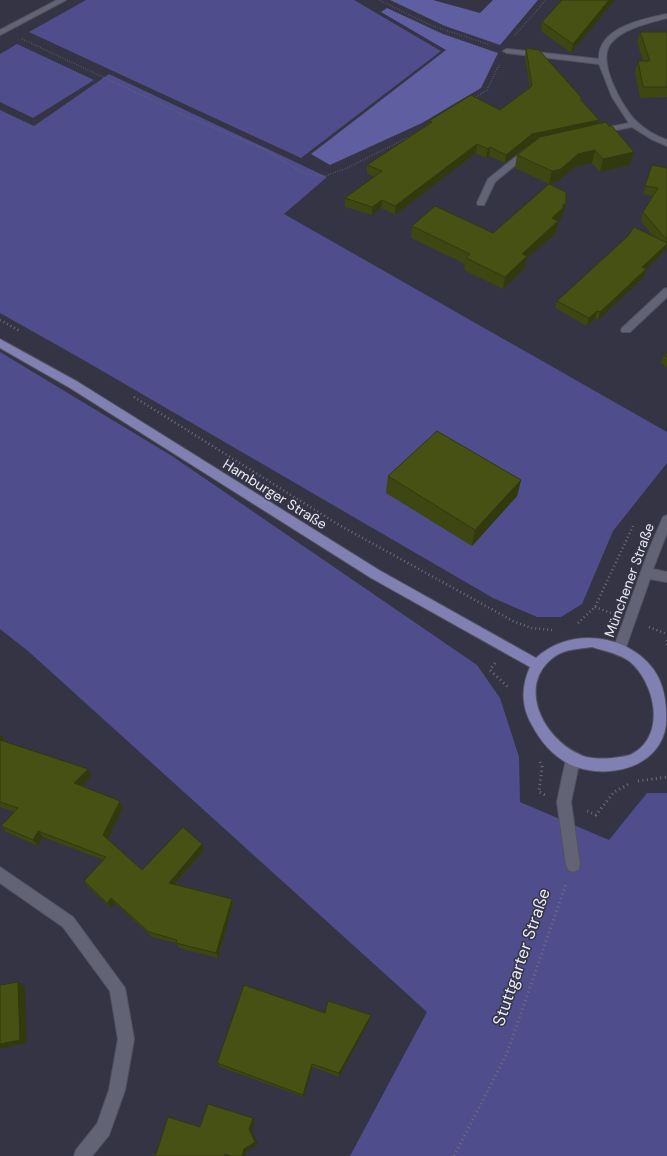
<svg xmlns="http://www.w3.org/2000/svg" width="667" height="1156" font-family="'DM Sans',sans-serif">
<rect width="100%" height="100%" fill="#343445"/>
<path fill="#4f4d8c" d="M 86,0 L 354,0 L 441,51 L 301,158 L 29,32 Z
M 17,44 L 94,80 L 33,118 L 0,102 L 0,54 Z
M 109,74 L 327,177 L 284,214 L 667,432 L 667,463 L 613,531 L 582,604 L 561,617 L 537,617 L 493,598 L 80,358 L 0,313 L 0,110 L 34,126 Z
M 0,352 L 172,456 L 477,665 L 500,698 L 519,757 L 520,802 L 609,840 L 647,793 L 667,793 L 667,1156 L 350,1156 L 427,1012 L 28,651 L 0,629 Z"/>
<path fill="#5f5ea1" d="M 390,0 L 433,0 L 480,13 L 493,0 L 538,0 L 500,45 L 445,26 Z
M 387,8 L 443,34 L 498,53 L 481,88 L 422,123 L 330,165 L 311,154 L 446,50 L 381,12 Z"/>
<g fill="none" stroke-linecap="round" stroke-linejoin="round">
<defs>
<path id="minor" d="M 57,0 L 66,0 L 0,35 L 0,30 Z
M 667,14 L 667,18 C 649,23 624,28 611,43 C 596,61 622,107 636,121 C 644,129 656,136 667,140 L 667,146 L 651,139 L 632,127 L 595,134 L 595,130 L 629,123 L 612,97 L 599,64 L 507,53 L 503,51 L 507,49 L 599,59 C 598,27 644,19 667,14 Z
M 528,147 L 531,148 L 531,152 L 495,182 L 484,205 L 478,205 L 477,203 L 488,179 Z
M 667,288 L 667,297 L 630,332 L 622,332 L 621,330 L 622,328 L 664,289 Z
M 667,515 L 667,533 L 653,569 L 667,572 L 667,582 L 650,579 L 625,650 L 623,654 L 619,656 L 615,654 L 613,650 L 648,552 L 663,517 Z
M 573,753 L 578,755 L 580,759 L 571,802 L 580,865 L 578,870 L 573,872 L 568,870 L 566,865 L 557,802 L 566,759 L 568,755 Z
M 0,867 L 73,917 L 125,988 L 134,1039 L 125,1090 L 109,1135 L 92,1156 L 74,1156 L 76,1150 L 97,1124 L 109,1090 L 118,1039 L 110,991 L 63,927 L 0,883 Z"/>
<path id="major" d="M 0,339 L 78,382 L 379,570 L 536,658 C 569,627 627,633 654,670 C 665,686 667,706 666,725 C 660,769 605,781 569,764 C 552,755 541,742 532,725 C 521,706 521,687 530,667 L 371,578 L 70,388 L 0,348 ZM 592,647 C 604,651 618,653 629,661 C 655,682 667,735 632,754 C 626,757 618,757 612,758 C 601,759 588,759 579,754 C 543,738 516,685 554,657 C 565,649 579,649 592,647 Z"/>
</defs>
<use href="#minor" stroke="#525260" stroke-width="2"/>
<use href="#major" stroke="#525260" stroke-width="2"/>
<path stroke="#6d6d7c" stroke-width="1.5" stroke-dasharray="0.5 2" stroke-linecap="butt" d="M 379,0 L 430,25 L 490,45
M 515,35 L 546,0
M 22,39 L 186,116 L 266,150 L 305,174 L 325,176 L 347,168 L 413,135
M 474,98 L 487,90 L 499,65"/>
<path stroke="#6d6d7c" stroke-width="2.5" stroke-dasharray="1 3" stroke-linecap="butt" d="M 0,320 L 20,331
M 134,397 L 339,525 L 513,621 L 531,628 L 552,630
M 595,607 L 611,613
M 578,623 L 595,607 L 633,526
M 649,627 L 667,634
M 667,640 L 667,646"/>
<path stroke="#6d6d7c" stroke-width="3" stroke-dasharray="1 3.5" stroke-linecap="butt" d="M 495,663 L 490,670 L 509,688
M 540,762 L 542,767 L 539,792 L 545,795
M 638,781 L 667,777
M 587,811 L 596,815 L 614,792 L 631,783
M 454,1156 L 507,1053 L 566,884"/>
<use href="#minor" fill="#636376" fill-rule="evenodd"/>
<use href="#major" fill="#8080b3" fill-rule="evenodd"/>
</g>
<path fill="#3e4611" d="M 562,0 L 615,0 L 571,53 L 541,31 L 542,22 Z
M 640,32 L 667,32 L 667,97 L 640,98 L 635,72 L 638,61 L 643,61 L 637,42 Z
M 526,48 L 581,100 L 599,120 L 598,124 L 630,165 L 600,172 L 592,163 L 575,167 L 558,181 L 549,184 L 515,168 L 517,155 L 534,142 L 531,143 L 505,163 L 489,156 L 486,158 L 476,153 L 395,215 L 381,208 L 372,215 L 345,207 L 345,198 L 374,177 L 367,173 L 367,165 L 429,124 L 429,121 L 500,110 L 530,88 L 525,57 Z
M 652,165 L 667,168 L 667,245 L 665,251 L 646,269 L 644,277 L 598,320 L 595,318 L 587,326 L 555,308 L 557,301 L 654,237 L 641,221 L 643,212 L 653,196 L 643,194 Z
M 566,203 L 563,215 L 561,219 L 558,222 L 556,233 L 526,259 L 525,268 L 503,289 L 464,270 L 465,264 L 411,238 L 412,226 L 493,233 Z
M 667,352 L 667,367 L 660,363 L 664,355 Z
M 388,476 L 521,480 L 517,496 L 472,546 L 386,493 Z
M 0,734 L 5,741 L 92,776 L 82,786 L 120,801 L 123,808 L 108,839 L 142,870 L 202,844 L 204,850 L 175,884 L 232,899 L 233,904 L 218,958 L 179,948 L 176,943 L 152,937 L 115,903 L 111,908 L 88,887 L 84,881 L 103,860 L 43,837 L 38,846 L 6,832 L 1,826 L 15,812 L 0,807 Z
M 325,1013 L 371,1015 L 370,1020 L 339,1077 L 312,1067 L 304,1097 L 220,1067 L 217,1063 Z"/>
<path fill="#32390e" d="M 609,0 L 615,0 L 571,53 L 573,44 Z
M 599,120 L 597,128 L 531,143 L 505,163 L 506,155 L 532,134 Z
M 477,144 L 476,153 L 395,215 L 395,206 Z
M 490,147 L 489,156 L 486,158 L 488,149 Z
M 595,150 L 592,163 L 575,167 L 558,181 L 549,184 L 552,171 L 578,154 Z
M 634,152 L 630,165 L 600,172 L 603,159 Z
M 382,200 L 381,208 L 372,215 L 372,207 Z
M 566,203 L 563,215 L 561,219 L 558,222 L 556,233 L 526,259 L 525,268 L 503,289 L 505,277 L 522,254 L 562,206 Z
M 667,239 L 667,245 L 665,251 L 640,275 L 642,267 L 664,246 Z
M 646,269 L 644,277 L 598,320 L 600,312 Z
M 597,311 L 595,318 L 587,326 L 589,318 Z
M 521,480 L 517,496 L 472,546 L 475,530 Z
M 0,734 L 5,741 L 0,742 Z
M 88,769 L 92,776 L 78,790 L 74,783 Z
M 120,801 L 123,808 L 107,841 L 103,835 Z
M 38,831 L 43,837 L 38,846 L 33,840 Z
M 202,844 L 204,850 L 171,888 L 169,883 Z
M 111,898 L 115,903 L 111,908 L 107,903 Z
M 232,899 L 233,904 L 218,958 L 216,953 Z
M 18,982 L 25,986 L 27,1043 L 0,1049 L 0,1044 Z
M 371,1015 L 370,1020 L 339,1077 L 339,1073 Z
M 312,1064 L 312,1067 L 304,1097 L 303,1095 Z
M 253,1118 L 255,1121 L 252,1131 L 258,1144 L 247,1151 L 245,1156 L 242,1156 Z"/>
<path fill="#485114" stroke="#32390e" d="M 562,0 L 609,0 L 573,44 L 542,22 Z
M 640,32 L 667,32 L 667,87 L 643,87 L 638,61 L 650,61 Z
M 526,48 L 539,50 L 581,97 L 581,100 L 599,120 L 532,134 L 506,155 L 490,147 L 488,149 L 477,144 L 395,206 L 382,200 L 372,207 L 345,198 L 382,171 L 367,165 L 432,122 L 429,121 L 471,95 L 500,110 L 532,86 Z
M 606,122 L 609,126 L 612,126 L 634,152 L 603,159 L 595,150 L 578,154 L 561,169 L 552,171 L 517,155 L 540,137 Z
M 652,165 L 667,168 L 667,240 L 643,212 L 658,188 L 645,186 Z
M 549,184 L 566,192 L 566,203 L 562,206 L 564,207 L 552,218 L 558,221 L 522,254 L 527,256 L 505,277 L 466,258 L 470,254 L 412,226 L 435,206 L 493,233 Z
M 634,227 L 667,243 L 667,244 L 642,267 L 646,269 L 600,312 L 597,311 L 589,318 L 557,301 L 628,236 Z
M 667,352 L 667,357 L 664,355 Z
M 437,431 L 521,480 L 475,530 L 388,476 Z
M 0,740 L 88,769 L 74,783 L 120,801 L 103,835 L 142,870 L 183,827 L 202,844 L 169,883 L 232,899 L 216,953 L 176,943 L 177,940 L 149,932 L 111,898 L 107,903 L 84,881 L 106,857 L 38,831 L 33,840 L 1,826 L 18,808 L 0,802 Z
M 18,982 L 20,1040 L 0,1044 L 0,985 Z
M 244,985 L 325,1013 L 328,1001 L 371,1015 L 339,1073 L 312,1064 L 303,1095 L 217,1063 Z
M 208,1104 L 253,1118 L 249,1129 L 255,1142 L 244,1149 L 242,1156 L 230,1156 L 225,1154 L 225,1156 L 154,1156 L 156,1154 L 168,1117 L 200,1127 Z"/>
<g text-anchor="middle" stroke-width="3" stroke-linejoin="round" paint-order="stroke">
<g font-size="14" fill="#eaeaf5" stroke="#343445">
<text transform="translate(275 494) rotate(32)" y="5">Hamburger Straße</text>
<text transform="translate(629 580) rotate(-70)" y="5">Münchener Straße</text>
</g>
<g font-size="17" fill="#eaeaf5" stroke="#343445">
<text transform="translate(521 957) rotate(-71)" y="6">Stuttgarter Straße</text>
</g>
</g>
</svg>
